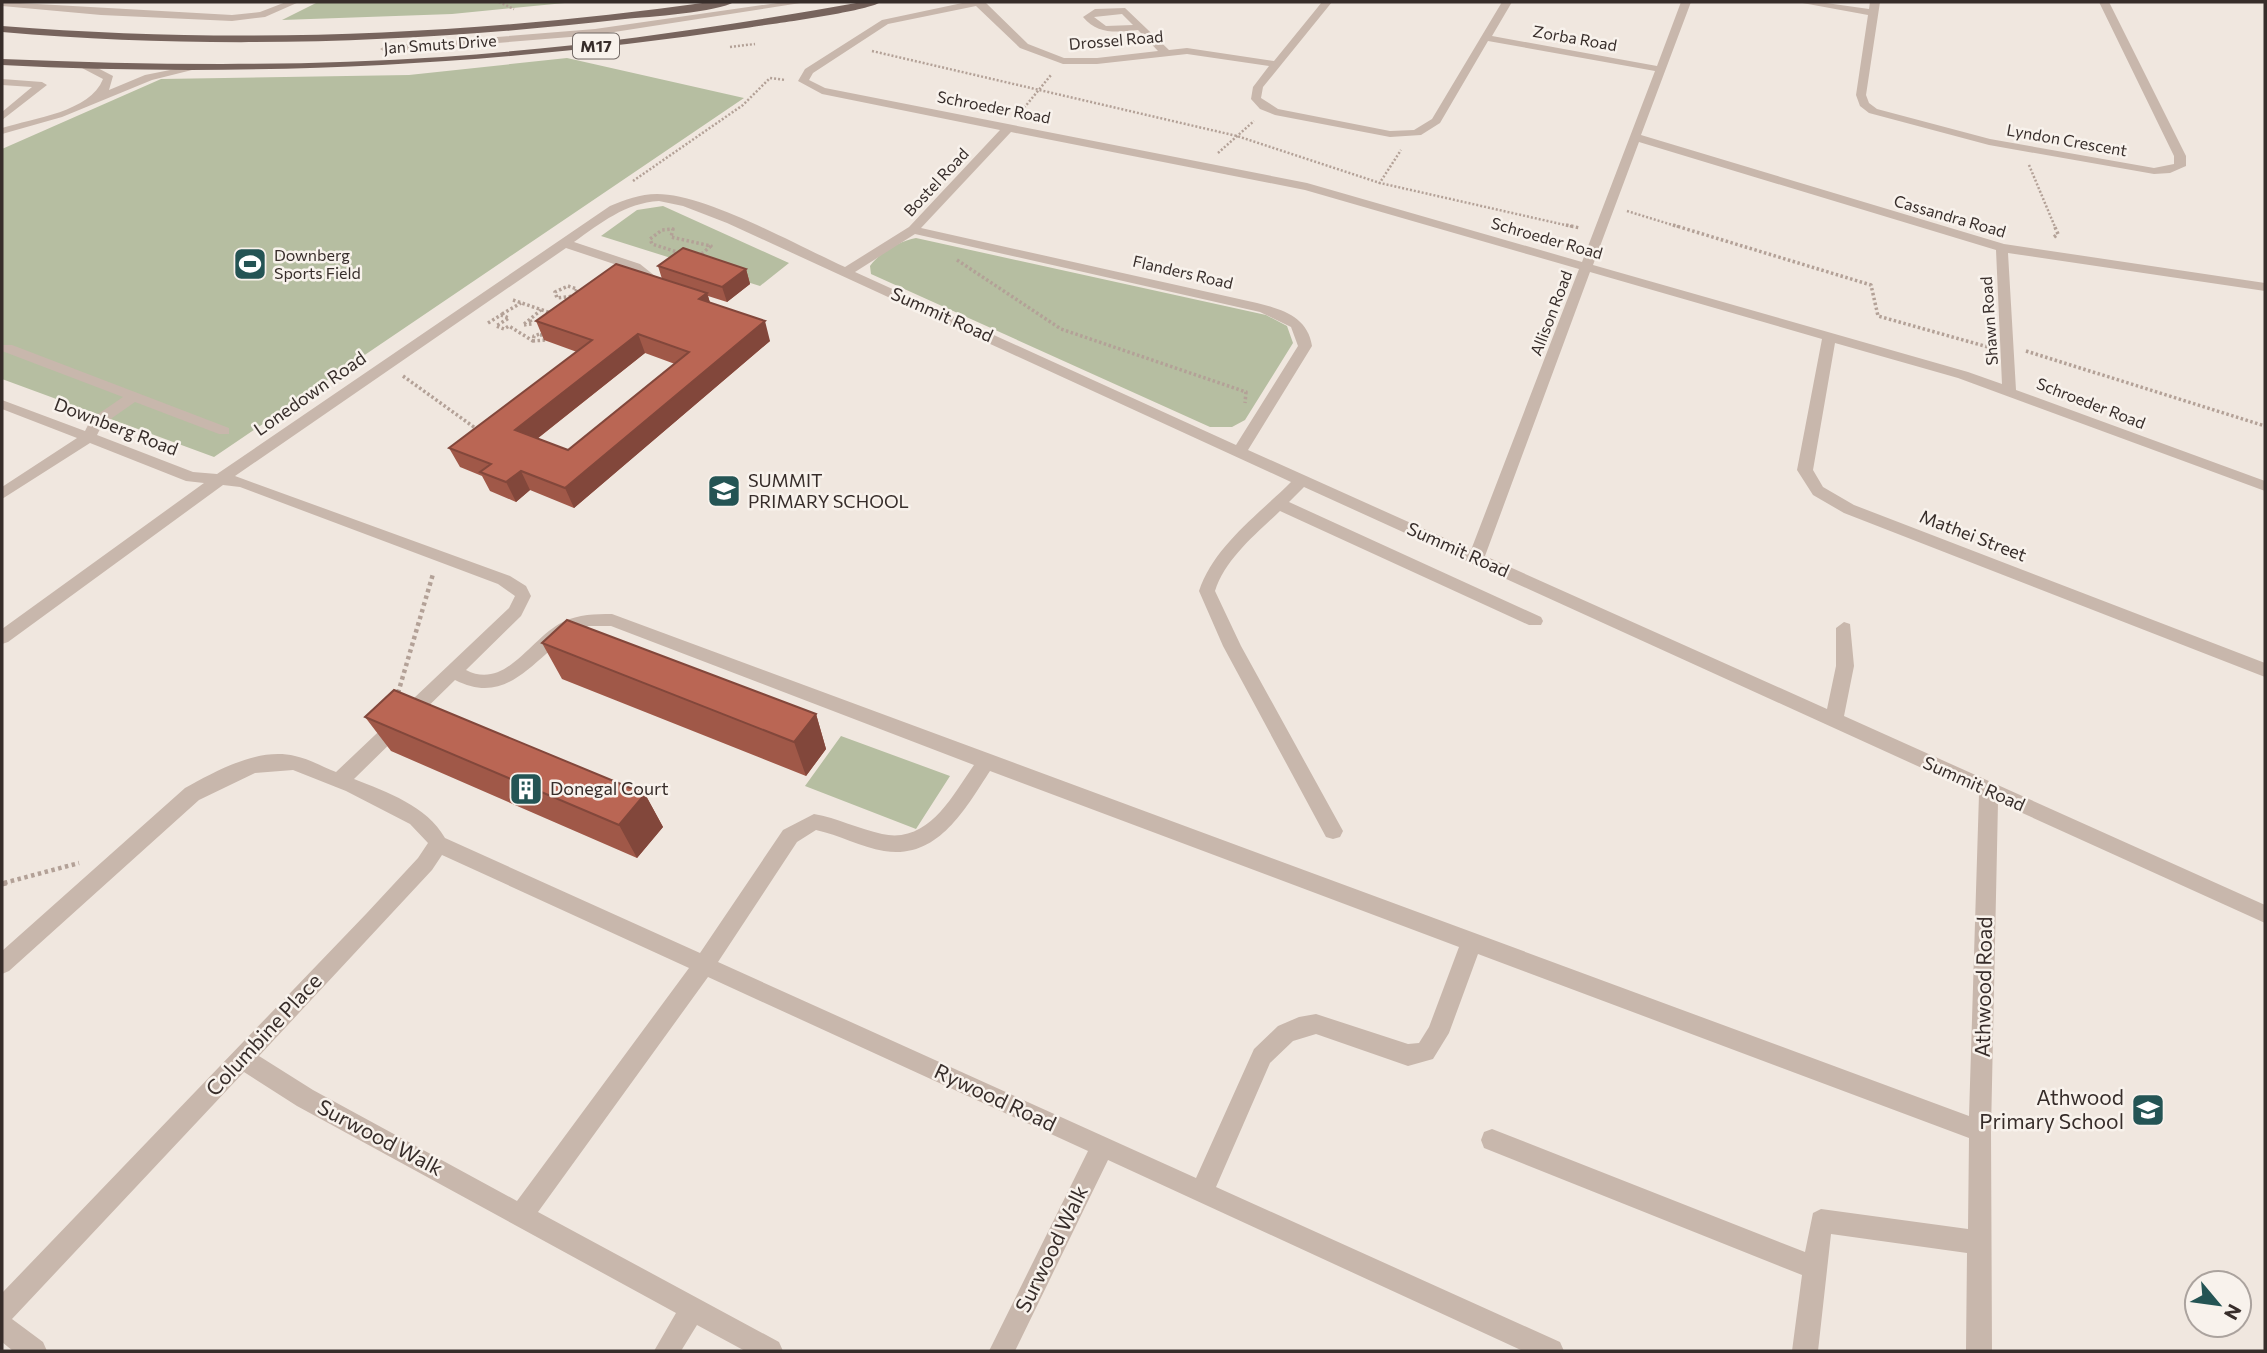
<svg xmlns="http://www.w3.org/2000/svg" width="2267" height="1353" font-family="Commissioner,sans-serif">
<rect width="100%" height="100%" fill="#f0e7df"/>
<path fill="#b6bea1" d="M 318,2 L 575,2 L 452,14 L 282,20 Z
M 567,58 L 744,98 L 214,457 L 2,379 L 2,149 L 161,79 L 409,75 Z
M 663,206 L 789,263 L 760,286 L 601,236 L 637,210 Z
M 916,238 L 1266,315 L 1287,326 L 1293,343 L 1245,420 L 1232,427 L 1210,427 L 871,274 L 870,266 C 880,252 900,241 916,238 Z
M 841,736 L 950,776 L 916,829 L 805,786 Z"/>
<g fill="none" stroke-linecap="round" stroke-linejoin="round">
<path stroke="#b3a197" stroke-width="2.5" stroke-dasharray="2 2" stroke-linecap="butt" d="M 499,2 L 514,9
M 730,47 L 755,44
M 872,51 L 1237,136 L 1380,183 L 1574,227
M 1019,114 L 1051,75
M 1218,153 L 1254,121
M 2029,165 L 2055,227
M 633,181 L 743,105 L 770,78 L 785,80
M 1379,184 L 1401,150
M 1627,211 L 1679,227"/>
<path stroke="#b3a197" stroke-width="3.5" stroke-dasharray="2.5 2.5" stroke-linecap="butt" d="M 1566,225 L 1580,228
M 1673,225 L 1871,285 L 1878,316 L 1988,347
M 2054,237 L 2058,234 L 2054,225
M 680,253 L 652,244 L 650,239 L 662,230 L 673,229 L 671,237 L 711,246 L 699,256
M 957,260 L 1061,329 L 1246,392 L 1245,403
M 568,286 L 577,289 L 574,296 L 557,298 L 555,292 Z
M 513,300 L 551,313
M 502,314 L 521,303
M 530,320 L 532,324 L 523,325 L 541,310
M 488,323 L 501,315 L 509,318 L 496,326 L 504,329 L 509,326 L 533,341
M 540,335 L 545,335 L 545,340 L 533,341 L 534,336 L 545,332
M 2026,351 L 2265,426
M 403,376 L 478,430"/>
<path stroke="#b3a197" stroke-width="4.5" stroke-dasharray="3.5 3.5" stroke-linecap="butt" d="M 398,693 L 433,574
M 4,883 L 79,863"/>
<path stroke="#b3a197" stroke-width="5" stroke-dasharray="4.5 4.5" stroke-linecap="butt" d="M 2,884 L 11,882"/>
<path fill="#c8b7ac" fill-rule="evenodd" d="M 2,2 L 232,15 L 260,12 L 286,2 L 299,2 L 265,17 L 232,21 L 101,15 L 2,6 Z
M 784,2 L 807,2 L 595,35 L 385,52 L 380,49 L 385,46 L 595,29 Z
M 967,2 L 985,2 L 1028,44 L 1064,58 L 1097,58 L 1158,51 L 1138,30 C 1117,32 1098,35 1083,17 L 1095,9 L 1125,8 L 1169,50 L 1187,48 L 1274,61 L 1322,2 L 1332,2 L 1263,87 L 1261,98 L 1278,109 L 1390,131 L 1414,130 L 1432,119 L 1502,2 L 1512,2 L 1492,36 L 1657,66 L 1681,2 L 1691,2 L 1641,135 L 2004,244 L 2265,283 L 2265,291 L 2008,253 L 2016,390 L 2265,481 L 2265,491 L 1958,378 L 1835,343 L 1813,470 L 1823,487 L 1854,505 L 2265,663 L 2265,677 L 1844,513 L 1813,495 L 1797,470 L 1822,339 L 1590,272 L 1485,556 L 1827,709 L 1836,666 L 1836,628 L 1844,622 L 1850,624 L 1854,666 L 1844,716 L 2265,905 L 2265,923 L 1998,802 L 1991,1131 L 1992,1351 L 1966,1351 L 1967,1253 L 1831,1234 L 1818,1351 L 1792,1351 L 1802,1275 L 1484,1148 L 1481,1140 L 1484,1132 L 1492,1129 L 1805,1252 L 1813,1213 L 1821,1209 L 1968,1229 L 1969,1138 L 1478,954 L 1449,1033 L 1433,1059 L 1408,1066 L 1316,1034 L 1293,1041 L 1270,1063 L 1216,1187 L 1560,1342 L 1564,1351 L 1523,1351 L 1108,1160 L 1015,1351 L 989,1351 L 1088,1151 L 708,977 L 538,1212 L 779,1342 L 783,1351 L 745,1351 L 697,1325 L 681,1351 L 654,1351 L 676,1313 L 297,1106 L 244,1072 L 12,1319 L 43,1342 L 47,1351 L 13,1351 L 2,1342 L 2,1293 L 366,914 L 418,858 L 428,843 L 410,824 L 346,791 L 293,770 L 255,773 L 199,800 L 9,971 L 2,974 L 2,951 L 185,788 C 216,771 258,747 295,756 C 309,759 323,767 336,772 L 509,608 L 515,596 L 498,584 L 240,487 L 223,485 L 8,642 L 2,644 L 2,629 L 204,483 L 186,481 L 90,443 L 2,499 L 2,487 L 77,438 L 2,409 L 2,400 L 85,431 L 91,419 L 123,397 L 2,351 L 2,345 L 12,345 L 229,428 L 229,434 L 219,434 L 135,402 L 102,425 L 97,435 L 193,472 L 217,474 L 610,206 C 625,200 640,194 657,194 C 706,194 798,246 845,267 L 909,227 L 1000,130 L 822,94 L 798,81 L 805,69 L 882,20 ZM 976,6 L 1020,48 L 1063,64 L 1097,64 L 1187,54 L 1269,66 L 1253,87 L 1251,99 L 1260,109 L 1275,115 L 1390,137 L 1421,135 L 1440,123 L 1488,41 L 1655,71 L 1582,262 L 1307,183 L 825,88 L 809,80 L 813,73 L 888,24 ZM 1122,14 L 1133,25 L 1106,26 L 1094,17 ZM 1011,132 L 1305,190 L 1579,269 L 1471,550 L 1248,450 L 1312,346 C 1308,317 1282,309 1257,303 L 921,228 ZM 1639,142 L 1996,250 L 2002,384 L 1968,372 L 1593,265 ZM 659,201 L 683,206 L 727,223 L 1291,482 C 1259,514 1214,546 1199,591 L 1223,646 L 1326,837 L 1333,839 L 1340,837 L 1343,831 L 1241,646 L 1215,591 C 1225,559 1256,534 1280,511 L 1529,625 L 1541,625 L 1543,621 L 1541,617 L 1289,502 L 1304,487 L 1979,794 L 1969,1116 L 612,614 C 595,614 579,614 563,622 C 531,637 506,691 466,670 L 521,616 L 531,596 L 526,586 L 510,576 L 235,476 L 566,248 L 632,270 L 655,290 L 665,290 L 665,284 L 640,264 L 574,242 C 601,223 625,203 659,201 ZM 915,234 L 1260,312 L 1291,327 L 1298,346 L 1236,445 L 855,272 ZM 589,626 L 611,626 L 974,765 C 951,798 928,844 882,834 C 859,829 837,818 814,814 L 783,830 L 700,953 L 445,838 C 427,806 387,792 354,779 L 455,680 C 516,711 539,643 589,626 ZM 990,771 L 1459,947 L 1429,1027 L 1419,1043 L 1408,1044 L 1316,1014 L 1299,1017 L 1278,1026 L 1254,1049 L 1196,1178 L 718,962 L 797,842 L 816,830 C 839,835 861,847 884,851 C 938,860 965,809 990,771 ZM 442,855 L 689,968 L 517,1201 L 313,1090 L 259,1056 L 432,870 Z
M 1797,2 L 1819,2 L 1869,9 L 1870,2 L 1880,2 L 1866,95 L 1869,103 L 1877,109 L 1990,139 L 2154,168 L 2174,164 L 2174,156 L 2099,2 L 2109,2 L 2186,156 L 2186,166 L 2170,173 L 2154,174 L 1989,145 L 1869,113 L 1860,106 L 1856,95 L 1868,15 Z
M 82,64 L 90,64 L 113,76 L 109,90 L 145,75 L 195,65 L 200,68 L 152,80 L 62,117 L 2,134 L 2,128 C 34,118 90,112 103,79 L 82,68 Z
M 2,79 L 42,82 L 47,85 L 2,120 L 2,112 L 32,87 L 2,85 Z"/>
<path fill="#77645d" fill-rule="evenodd" d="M 710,2 L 734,2 C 719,12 647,17 625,19 C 417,43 210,50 2,32 L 2,26 C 243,45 471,35 710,2 Z
M 862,2 L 881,2 C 865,12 771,24 746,28 C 499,65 251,78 2,65 L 2,59 C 149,65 295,67 442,57 C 583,47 722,27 862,2 Z"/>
</g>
<path fill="#a05848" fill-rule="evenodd" d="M 658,266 L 746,269 L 750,284 L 727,302 L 708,296 L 710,303 L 770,341 L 574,508 L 530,490 L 516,502 L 490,491 L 482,476 L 460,467 L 449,448 L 577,352 L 544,340 L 536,321 L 662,279 ZM 645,353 L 675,364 L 568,450 L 537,439 Z
M 542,643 L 816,714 L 826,749 L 806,776 L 562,679 Z
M 365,717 L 645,794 L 663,827 L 637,858 L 391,751 Z"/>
<path fill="#82473b" d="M 746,269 L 750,284 L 727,302 L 722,287 Z
M 707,293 L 713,312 L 699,299 Z
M 765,321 L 770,341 L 574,508 L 565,488 Z
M 638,334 L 645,353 L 524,449 L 515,430 Z
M 521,471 L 530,490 L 516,502 L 506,482 Z
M 816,714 L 826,749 L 806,776 L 794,742 Z
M 645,794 L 663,827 L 637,858 L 619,825 Z"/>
<path fill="#ba6654" stroke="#82473b" stroke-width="2" fill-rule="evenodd" d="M 683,248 L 746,269 L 722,287 L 658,266 Z
M 616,264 L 707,293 L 699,299 L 765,321 L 565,488 L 521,471 L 506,482 L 480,472 L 491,464 L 449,448 L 592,340 L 536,321 ZM 638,334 L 689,352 L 568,450 L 515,430 Z
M 567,620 L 816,714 L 794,742 L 542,643 Z
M 394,690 L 645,794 L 619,825 L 365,717 Z"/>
<defs>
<symbol id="stadium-square" viewBox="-11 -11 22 22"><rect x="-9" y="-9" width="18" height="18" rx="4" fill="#245454" stroke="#f8f2ec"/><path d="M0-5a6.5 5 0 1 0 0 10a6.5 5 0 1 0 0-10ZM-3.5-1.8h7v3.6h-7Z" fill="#fff"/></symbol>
<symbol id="school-square" viewBox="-11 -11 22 22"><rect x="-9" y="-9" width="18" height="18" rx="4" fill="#245454" stroke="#f8f2ec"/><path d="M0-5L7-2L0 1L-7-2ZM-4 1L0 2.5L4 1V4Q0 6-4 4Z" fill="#fff"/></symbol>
<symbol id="building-square" viewBox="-11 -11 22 22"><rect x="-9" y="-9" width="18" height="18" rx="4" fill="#245454" stroke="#f8f2ec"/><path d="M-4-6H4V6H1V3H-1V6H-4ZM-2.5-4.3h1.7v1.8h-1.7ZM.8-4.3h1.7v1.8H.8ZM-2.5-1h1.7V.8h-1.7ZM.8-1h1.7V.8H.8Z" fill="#fff"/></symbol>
</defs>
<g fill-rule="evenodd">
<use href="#stadium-square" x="231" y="245" width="38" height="38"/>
<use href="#school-square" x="705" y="472" width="38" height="38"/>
<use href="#building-square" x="507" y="770" width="38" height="38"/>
<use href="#school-square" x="2129" y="1091" width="38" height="38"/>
</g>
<g text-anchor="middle" stroke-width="5" stroke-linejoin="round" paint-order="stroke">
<g font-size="16" fill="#372d2a" stroke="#f8f2ec">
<text transform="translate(1575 38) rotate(10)" y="6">Zorba Road</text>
<text transform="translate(1116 40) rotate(-5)" y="6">Drossel Road</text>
<text transform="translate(440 44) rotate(-4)" y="6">Jan Smuts Drive</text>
<text transform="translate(994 107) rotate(11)" y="6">Schroeder Road</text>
<text transform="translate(2067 140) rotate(10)" y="6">Lyndon Crescent</text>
<text transform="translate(936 182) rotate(-47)" y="6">Bostel Road</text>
<text transform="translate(1950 216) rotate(16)" y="6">Cassandra Road</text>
<text transform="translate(1547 238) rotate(16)" y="6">Schroeder Road</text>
<text transform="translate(1183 272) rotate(13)" y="6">Flanders Road</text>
<text transform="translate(1551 313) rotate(-69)" y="6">Allison Road</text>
<text transform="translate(1989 321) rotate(-94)" y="6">Shawn Road</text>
<text transform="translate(2091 403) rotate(21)" y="6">Schroeder Road</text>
</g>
<rect fill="#f8f2ec" stroke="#716864" stroke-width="2" x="573" y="33.5" width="46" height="25" rx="5"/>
<g font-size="16" font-weight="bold" fill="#372d2a">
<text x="596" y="52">M17</text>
</g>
<g font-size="16" fill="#372d2a" stroke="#f8f2ec" text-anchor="start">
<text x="274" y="261">Downberg<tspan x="274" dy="18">Sports Field</tspan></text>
</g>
<g font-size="18" fill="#372d2a" stroke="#f8f2ec">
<text transform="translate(942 315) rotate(24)" y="6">Summit Road</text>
<text transform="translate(310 394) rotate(-35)" y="6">Lonedown Road</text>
<text transform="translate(116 427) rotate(21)" y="6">Downberg Road</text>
<text transform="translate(1973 536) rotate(21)" y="6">Mathei Street</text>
<text transform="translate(1458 550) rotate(24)" y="6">Summit Road</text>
<text transform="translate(1974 784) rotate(24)" y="6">Summit Road</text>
</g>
<g font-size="18" fill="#372d2a" stroke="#f8f2ec" text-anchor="start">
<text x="748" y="487">SUMMIT<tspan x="748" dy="21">PRIMARY SCHOOL</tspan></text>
<text x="550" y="795">Donegal Court</text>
</g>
<g font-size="21" fill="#372d2a" stroke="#f8f2ec">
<text transform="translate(1984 987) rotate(-89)" y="7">Athwood Road</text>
<text transform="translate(264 1035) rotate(-47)" y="7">Columbine Place</text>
<text transform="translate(995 1098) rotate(25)" y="7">Rywood Road</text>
<text transform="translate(380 1138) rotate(28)" y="7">Surwood Walk</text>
<text transform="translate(1052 1249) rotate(-64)" y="7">Surwood Walk</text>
</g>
<g font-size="21" fill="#372d2a" stroke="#f8f2ec" text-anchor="end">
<text x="2124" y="1105">Athwood<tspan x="2124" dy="24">Primary School</tspan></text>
</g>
</g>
<rect width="2267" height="1353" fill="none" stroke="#372d2a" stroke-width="7"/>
<g transform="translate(2218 1304) rotate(119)"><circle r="33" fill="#f8f2ec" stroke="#aba39e" stroke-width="2"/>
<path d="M0-5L12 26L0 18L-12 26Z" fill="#245454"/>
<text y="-10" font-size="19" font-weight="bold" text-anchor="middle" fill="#372d2a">N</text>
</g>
</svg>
